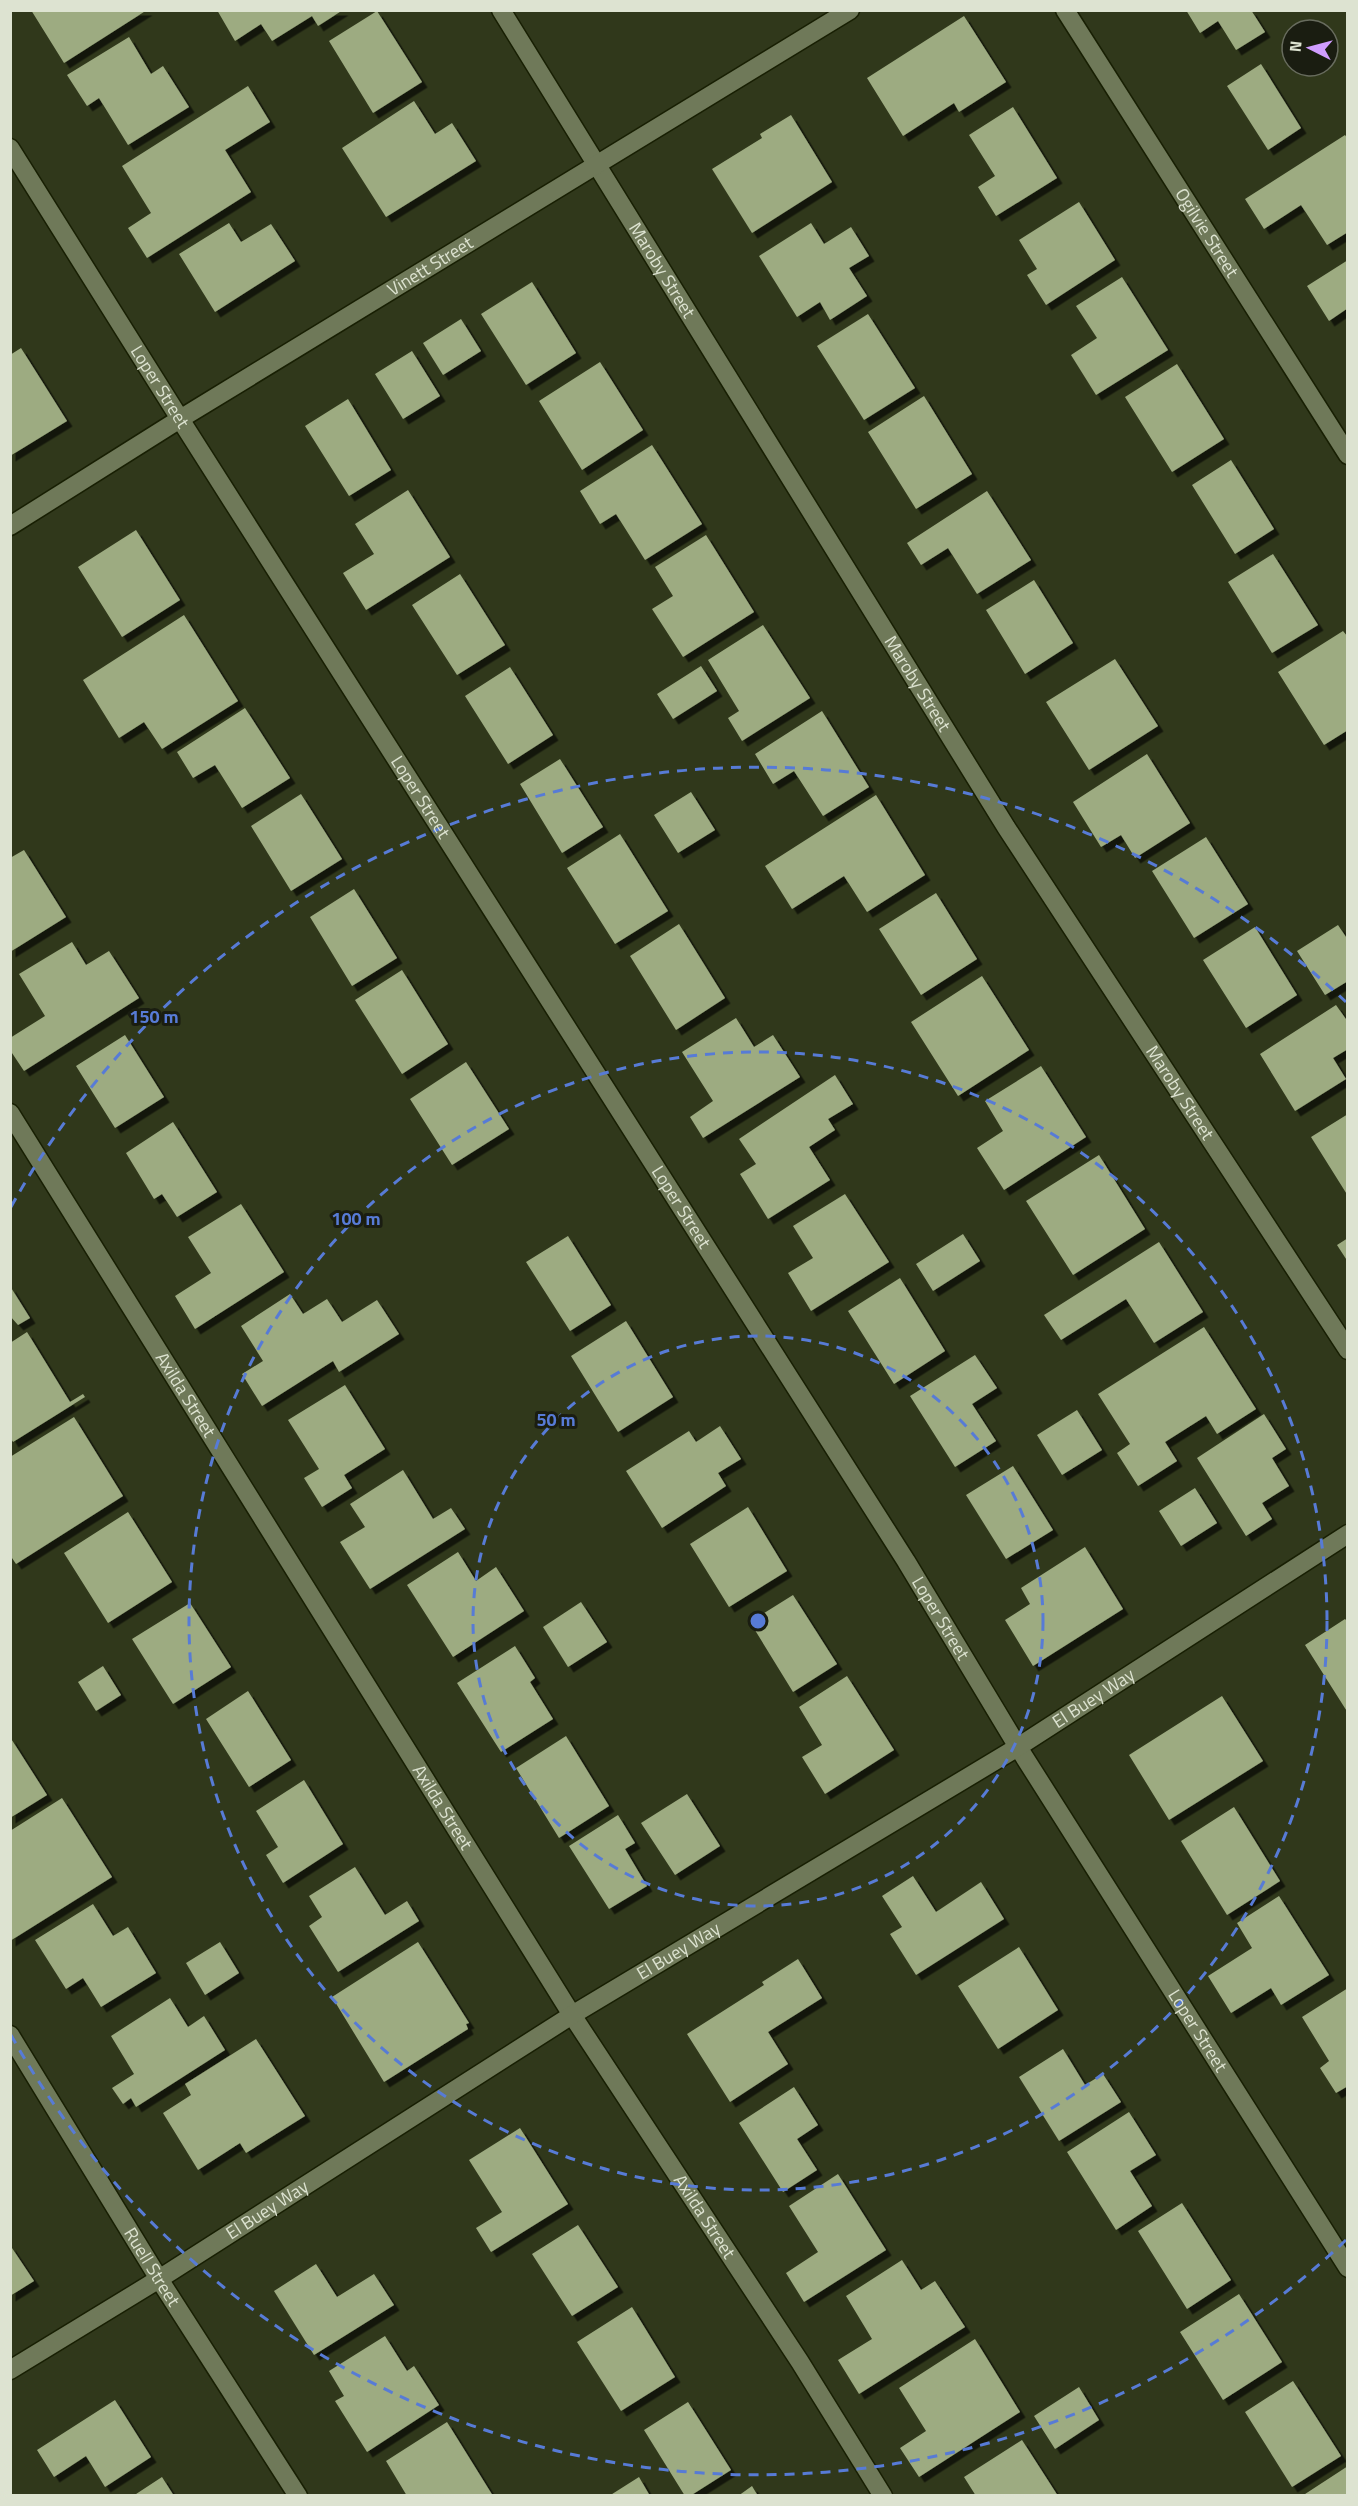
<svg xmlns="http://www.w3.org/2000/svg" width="1358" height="2506" font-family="'Titillium Web',sans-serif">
<defs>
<filter id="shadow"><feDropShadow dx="5.5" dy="5.5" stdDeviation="0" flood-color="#0009"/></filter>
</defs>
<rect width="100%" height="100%" fill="#30381b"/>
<path fill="#9dab81" filter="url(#shadow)" d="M 31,10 L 147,10 L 64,63 Z
M 217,10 L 343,10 L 318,26 L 312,16 L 272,41 L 261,24 L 235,41 Z
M 1186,10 L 1251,10 L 1265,32 L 1236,50 L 1218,21 L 1200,33 Z
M 377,11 L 422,82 L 373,113 L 329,41 Z
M 964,16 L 1006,82 L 959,112 L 954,103 L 903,136 L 867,78 Z
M 129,37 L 151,74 L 163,66 L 189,107 L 128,145 L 99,98 L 87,106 L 67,75 Z
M 1261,64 L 1301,128 L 1268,150 L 1227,86 Z
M 248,86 L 270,122 L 225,150 L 251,192 L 147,258 L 128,228 L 151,213 L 122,166 Z
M 414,101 L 435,134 L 452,123 L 476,161 L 386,217 L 342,148 Z
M 1013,107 L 1057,178 L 996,216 L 978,187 L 995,176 L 969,135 Z
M 791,115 L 832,182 L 752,233 L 712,169 L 762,138 L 760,134 Z
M 1345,135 L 1348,139 L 1348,232 L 1327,245 L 1301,205 L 1264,229 L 1245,199 Z
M 1079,202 L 1115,260 L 1046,305 L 1027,275 L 1037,269 L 1019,240 Z
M 229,223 L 241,242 L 271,224 L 295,261 L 215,312 L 179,254 Z
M 811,223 L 824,244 L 851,227 L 869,256 L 849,268 L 867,296 L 830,320 L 820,302 L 797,317 L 759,256 Z
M 1348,260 L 1348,308 L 1329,321 L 1307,286 Z
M 1122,277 L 1168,350 L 1096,395 L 1071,355 L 1097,338 L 1076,306 Z
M 532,282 L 576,353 L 526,385 L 481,314 Z
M 868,314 L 915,388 L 864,420 L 817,346 Z
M 461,319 L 481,351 L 443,375 L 423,343 Z
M 21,348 L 67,421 L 10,456 L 10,355 Z
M 412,351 L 440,396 L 403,419 L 375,374 Z
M 600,362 L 643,430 L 582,470 L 539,401 Z
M 1177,364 L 1224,439 L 1172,472 L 1125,397 Z
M 924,396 L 972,474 L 916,509 L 868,432 Z
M 348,399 L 391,470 L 349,496 L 305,426 Z
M 652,445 L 702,524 L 645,560 L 616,514 L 600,524 L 580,491 Z
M 1231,460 L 1274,529 L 1235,554 L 1192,485 Z
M 408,490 L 450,557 L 366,610 L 343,573 L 374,554 L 355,524 Z
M 987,491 L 1031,560 L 977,594 L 948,548 L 921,565 L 907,543 Z
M 136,530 L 180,600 L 122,637 L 78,567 Z
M 706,535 L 754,612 L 683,657 L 652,609 L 673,596 L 655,567 Z
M 1273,554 L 1318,625 L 1272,653 L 1228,582 Z
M 460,574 L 505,645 L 457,675 L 412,605 Z
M 1034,580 L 1073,643 L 1025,674 L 986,610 Z
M 184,615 L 238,701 L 162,749 L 144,722 L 119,738 L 83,680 Z
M 763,625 L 810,698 L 742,741 L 728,718 L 739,711 L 708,660 Z
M 1343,631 L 1348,637 L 1348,730 L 1324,745 L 1278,672 Z
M 1115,659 L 1158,726 L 1089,770 L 1046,702 Z
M 701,666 L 717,691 L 673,719 L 657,694 Z
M 510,667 L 553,735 L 508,764 L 465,696 Z
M 245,708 L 290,778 L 242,808 L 215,765 L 193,778 L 177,752 Z
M 822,711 L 869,787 L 823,816 L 794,771 L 773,784 L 755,754 Z
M 1147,754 L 1190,823 L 1135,858 L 1121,835 L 1101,847 L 1073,802 Z
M 560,759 L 603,827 L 562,853 L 520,784 Z
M 691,792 L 715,830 L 678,853 L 654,815 Z
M 301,794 L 342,859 L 291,891 L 251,826 Z
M 876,795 L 925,875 L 867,912 L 844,876 L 792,909 L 765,866 Z
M 620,834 L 668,911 L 615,944 L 567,868 Z
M 1206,837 L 1248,904 L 1194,938 L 1152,871 Z
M 24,850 L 66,917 L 10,952 L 10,858 Z
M 354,889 L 397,958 L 352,986 L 310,917 Z
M 936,893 L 977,959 L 921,995 L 879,929 Z
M 679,924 L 725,998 L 676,1030 L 630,956 Z
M 1338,925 L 1348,940 L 1348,981 L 1325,995 L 1297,951 Z
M 1255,927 L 1297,995 L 1246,1028 L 1203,960 Z
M 72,942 L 86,965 L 109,951 L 139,998 L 24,1071 L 10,1050 L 10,1038 L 45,1016 L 19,974 Z
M 402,970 L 448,1044 L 402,1074 L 355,1000 Z
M 982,976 L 1029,1050 L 958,1096 L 911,1022 Z
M 1336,1005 L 1348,1022 L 1348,1049 L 1333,1058 L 1346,1079 L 1295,1111 L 1260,1054 Z
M 736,1018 L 754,1047 L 773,1035 L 800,1077 L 703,1138 L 690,1117 L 713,1101 L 682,1052 Z
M 125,1035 L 164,1097 L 115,1128 L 76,1066 Z
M 466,1062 L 509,1129 L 452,1165 L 410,1099 Z
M 1041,1066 L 1086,1137 L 1004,1190 L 977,1148 L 1003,1131 L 985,1101 Z
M 835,1075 L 853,1104 L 828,1119 L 835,1130 L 809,1147 L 830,1180 L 768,1219 L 740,1174 L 756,1164 L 739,1139 Z
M 1348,1114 L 1348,1196 L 1311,1137 Z
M 173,1122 L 217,1192 L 177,1217 L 162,1194 L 154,1199 L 126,1153 Z
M 1099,1155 L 1145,1229 L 1073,1275 L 1026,1201 Z
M 845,1194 L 889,1262 L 811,1311 L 788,1273 L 813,1258 L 793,1226 Z
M 241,1204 L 284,1272 L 195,1329 L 175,1296 L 211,1273 L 188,1237 Z
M 963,1234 L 980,1261 L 933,1291 L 916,1264 Z
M 568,1236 L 611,1305 L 570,1331 L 526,1262 Z
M 1348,1238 L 1348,1262 L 1337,1245 Z
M 1159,1242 L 1203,1312 L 1154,1343 L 1126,1299 L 1061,1340 L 1044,1315 Z
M 900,1278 L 945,1351 L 894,1384 L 848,1311 Z
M 10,1286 L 30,1318 L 18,1325 L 10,1316 Z
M 290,1294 L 303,1314 L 327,1299 L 342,1322 L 377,1300 L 399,1334 L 339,1372 L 333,1361 L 262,1406 L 242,1374 L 263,1361 L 241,1326 Z
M 626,1321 L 673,1397 L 618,1432 L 571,1356 Z
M 1204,1327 L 1256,1409 L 1217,1434 L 1206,1416 L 1165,1442 L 1177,1461 L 1138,1486 L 1117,1453 L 1130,1444 L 1098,1394 Z
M 27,1332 L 70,1402 L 83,1394 L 85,1397 L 13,1442 L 10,1437 L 10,1343 Z
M 975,1355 L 997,1388 L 972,1404 L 996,1441 L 955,1467 L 910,1396 Z
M 345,1385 L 385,1449 L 344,1475 L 352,1488 L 322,1507 L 304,1478 L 319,1469 L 288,1420 Z
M 1077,1410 L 1102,1450 L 1062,1475 L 1037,1435 Z
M 1264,1414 L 1286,1449 L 1272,1458 L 1289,1486 L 1262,1503 L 1272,1519 L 1246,1536 L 1197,1458 Z
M 74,1417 L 123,1496 L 16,1564 L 10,1555 L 10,1457 Z
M 720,1426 L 741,1459 L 718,1473 L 726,1486 L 662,1528 L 626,1471 L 689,1431 L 696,1442 Z
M 1013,1466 L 1053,1530 L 1006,1559 L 966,1495 Z
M 403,1470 L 433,1519 L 451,1508 L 465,1529 L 370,1589 L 340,1542 L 365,1527 L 350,1504 Z
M 1195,1488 L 1217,1523 L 1181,1546 L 1159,1511 Z
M 748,1507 L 787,1571 L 729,1607 L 690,1544 Z
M 128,1512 L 172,1582 L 108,1623 L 64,1553 Z
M 1085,1547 L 1123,1609 L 1033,1666 L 1005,1620 L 1030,1604 L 1021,1588 Z
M 458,1552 L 476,1581 L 496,1567 L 524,1611 L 453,1657 L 407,1585 Z
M 793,1595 L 837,1664 L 793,1692 L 750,1622 Z
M 581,1602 L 607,1642 L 568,1667 L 543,1627 Z
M 190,1603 L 231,1667 L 173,1704 L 132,1639 Z
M 1345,1619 L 1348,1622 L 1348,1713 L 1305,1645 Z
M 515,1646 L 535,1678 L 530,1682 L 553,1719 L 501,1752 L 457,1683 Z
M 103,1666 L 121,1695 L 96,1711 L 78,1682 Z
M 847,1676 L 894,1750 L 825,1794 L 802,1757 L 822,1745 L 799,1707 Z
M 248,1691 L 291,1760 L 249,1787 L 206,1719 Z
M 1222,1696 L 1263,1761 L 1169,1820 L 1129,1755 Z
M 566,1736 L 609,1806 L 559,1838 L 516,1768 Z
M 10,1737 L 47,1795 L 10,1818 Z
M 304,1780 L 343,1844 L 283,1883 L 266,1855 L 278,1847 L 256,1811 Z
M 687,1794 L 720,1846 L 675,1875 L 641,1823 Z
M 62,1798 L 112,1877 L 10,1941 L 10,1831 Z
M 1234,1807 L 1280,1881 L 1227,1915 L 1181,1841 Z
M 618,1815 L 635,1843 L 625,1849 L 647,1886 L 609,1909 L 569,1846 Z
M 355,1867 L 385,1915 L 407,1901 L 419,1921 L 338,1972 L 309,1926 L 322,1917 L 309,1896 Z
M 913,1876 L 936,1912 L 981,1882 L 1004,1919 L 916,1975 L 890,1934 L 902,1927 L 882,1896 Z
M 1279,1896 L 1329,1975 L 1281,2005 L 1271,1988 L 1231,2013 L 1208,1976 L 1252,1948 L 1237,1923 Z
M 93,1904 L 113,1936 L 128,1927 L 156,1973 L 101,2007 L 83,1978 L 66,1989 L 35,1940 Z
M 220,1942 L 239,1973 L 205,1995 L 186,1963 Z
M 418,1942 L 469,2023 L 466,2024 L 468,2029 L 384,2082 L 332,1997 Z
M 1019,1947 L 1058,2010 L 998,2049 L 958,1986 Z
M 798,1959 L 822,1998 L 768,2032 L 788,2064 L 730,2102 L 687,2034 L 764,1985 L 762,1982 Z
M 1348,1988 L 1348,2086 L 1336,2093 L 1320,2068 L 1329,2061 L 1302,2017 Z
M 170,1998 L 188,2027 L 204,2016 L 225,2050 L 136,2107 L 131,2098 L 123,2104 L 112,2088 L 134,2074 L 111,2036 Z
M 256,2039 L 305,2116 L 246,2153 L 240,2143 L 198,2170 L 163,2113 L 191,2095 L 185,2084 Z
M 1063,2049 L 1085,2085 L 1103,2074 L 1121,2102 L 1059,2141 L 1019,2077 Z
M 794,2087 L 818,2125 L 797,2139 L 817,2170 L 783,2192 L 739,2123 Z
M 1129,2112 L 1156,2155 L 1130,2171 L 1152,2206 L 1116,2230 L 1067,2152 Z
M 520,2128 L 568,2204 L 491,2252 L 476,2228 L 502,2212 L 469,2160 Z
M 838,2174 L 886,2250 L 804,2302 L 786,2273 L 818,2252 L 789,2206 Z
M 1182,2203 L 1231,2280 L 1187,2309 L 1138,2231 Z
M 578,2225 L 618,2287 L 572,2316 L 532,2254 Z
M 10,2245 L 34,2281 L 10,2296 Z
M 902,2260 L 921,2290 L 935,2281 L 965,2327 L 859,2394 L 838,2360 L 872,2339 L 846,2296 Z
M 316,2264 L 337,2297 L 374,2274 L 394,2305 L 314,2355 L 274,2291 Z
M 1239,2294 L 1282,2362 L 1223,2400 L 1180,2332 Z
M 632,2307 L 675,2377 L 621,2411 L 577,2342 Z
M 385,2336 L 407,2371 L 414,2366 L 439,2405 L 367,2452 L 335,2401 L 344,2396 L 329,2371 Z
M 975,2339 L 1020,2412 L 919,2477 L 900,2448 L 926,2431 L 899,2388 Z
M 1293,2381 L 1341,2456 L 1292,2487 L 1245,2412 Z
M 1079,2387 L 1099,2420 L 1055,2449 L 1034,2416 Z
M 115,2400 L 151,2457 L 105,2487 L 86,2456 L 54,2477 L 37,2450 Z
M 688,2402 L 731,2470 L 690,2496 L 685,2496 L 644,2430 Z
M 447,2422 L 493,2496 L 407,2496 L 386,2461 Z
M 1022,2440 L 1058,2496 L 976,2496 L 964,2477 Z
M 1348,2466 L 1348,2496 L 1302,2496 Z
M 162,2477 L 174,2496 L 133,2496 Z
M 639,2477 L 650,2496 L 609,2496 Z
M 752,2486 L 758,2496 L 738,2496 Z"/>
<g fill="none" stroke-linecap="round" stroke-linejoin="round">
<defs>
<g id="street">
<path id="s1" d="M 501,10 L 1006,827 L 1348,1350"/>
<path id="s2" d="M 1065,10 L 1348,455"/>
<path id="s3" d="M 10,148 L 180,419 L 906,1561 L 1018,1747 L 1348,2268"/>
<path id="s4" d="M 10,526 L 180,419 L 850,10"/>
<path id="s5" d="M 10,1113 L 572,2015 L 800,2362 L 883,2496"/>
<path id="s6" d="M 10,2035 L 159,2279 L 298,2496"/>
<path id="s7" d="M 10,2370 L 159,2279 L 572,2015 L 1018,1747 L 1348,1534"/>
</g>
</defs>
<use href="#street" stroke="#181f03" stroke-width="21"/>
<use href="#street" stroke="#6f7959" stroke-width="18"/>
</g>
<g fill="none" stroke="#577bd6" stroke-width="3" stroke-dasharray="10 8">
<circle cx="758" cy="1621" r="285"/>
<circle cx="758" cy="1621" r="569"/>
<path d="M1346 2240A854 854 0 0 1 11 2035M11 1207A854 854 0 0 1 1346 1002"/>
</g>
<g text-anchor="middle" stroke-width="6" stroke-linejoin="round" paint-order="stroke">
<g font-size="18" fill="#dde3d1" stroke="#1a1d11">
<text dy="6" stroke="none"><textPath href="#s2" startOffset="264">Ogilvie Street</textPath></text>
<text dy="6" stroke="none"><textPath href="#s4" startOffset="494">Vinett Street</textPath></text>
<text dy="6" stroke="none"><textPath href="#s1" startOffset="306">Maroby Street</textPath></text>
<text dy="6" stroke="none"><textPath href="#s3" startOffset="282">Loper Street</textPath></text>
<text dy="6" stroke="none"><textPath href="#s1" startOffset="792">Maroby Street</textPath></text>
<text dy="6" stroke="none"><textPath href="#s3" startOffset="768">Loper Street</textPath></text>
<text dy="6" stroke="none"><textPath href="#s1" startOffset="1278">Maroby Street</textPath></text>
<text dy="6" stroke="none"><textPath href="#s3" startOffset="1254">Loper Street</textPath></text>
<text dy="6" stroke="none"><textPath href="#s5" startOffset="332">Axilda Street</textPath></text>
<text dy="6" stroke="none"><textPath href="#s3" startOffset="1740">Loper Street</textPath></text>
<text dy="6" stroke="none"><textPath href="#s7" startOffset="1275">El Buey Way</textPath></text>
<text dy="6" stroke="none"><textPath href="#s5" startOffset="818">Axilda Street</textPath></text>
<text dy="6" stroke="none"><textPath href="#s7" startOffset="789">El Buey Way</textPath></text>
<text dy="6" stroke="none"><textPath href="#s3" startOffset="2226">Loper Street</textPath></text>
<text dy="6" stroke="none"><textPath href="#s7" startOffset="303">El Buey Way</textPath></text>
<text dy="6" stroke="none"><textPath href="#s5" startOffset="1304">Axilda Street</textPath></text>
<text dy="6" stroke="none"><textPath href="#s6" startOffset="272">Ruell Street</textPath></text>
</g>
</g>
<circle cx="758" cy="1621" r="9" fill="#577bd6" stroke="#1a1d11" stroke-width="3"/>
<g font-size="18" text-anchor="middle" font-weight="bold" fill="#577bd6" stroke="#1a1d11" stroke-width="6" stroke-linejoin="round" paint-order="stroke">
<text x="154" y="1023">150 m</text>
<text x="356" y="1225">100 m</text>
<text x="556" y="1426">50 m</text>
</g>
<rect width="1358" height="2506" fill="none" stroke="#dde3d1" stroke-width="24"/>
<g transform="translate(1310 48) rotate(276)"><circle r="28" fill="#1a1d11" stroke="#686c5e" stroke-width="1.5"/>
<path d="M0-4.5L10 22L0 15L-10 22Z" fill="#d09dff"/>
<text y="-9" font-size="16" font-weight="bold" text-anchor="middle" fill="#dde3d1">N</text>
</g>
</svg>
